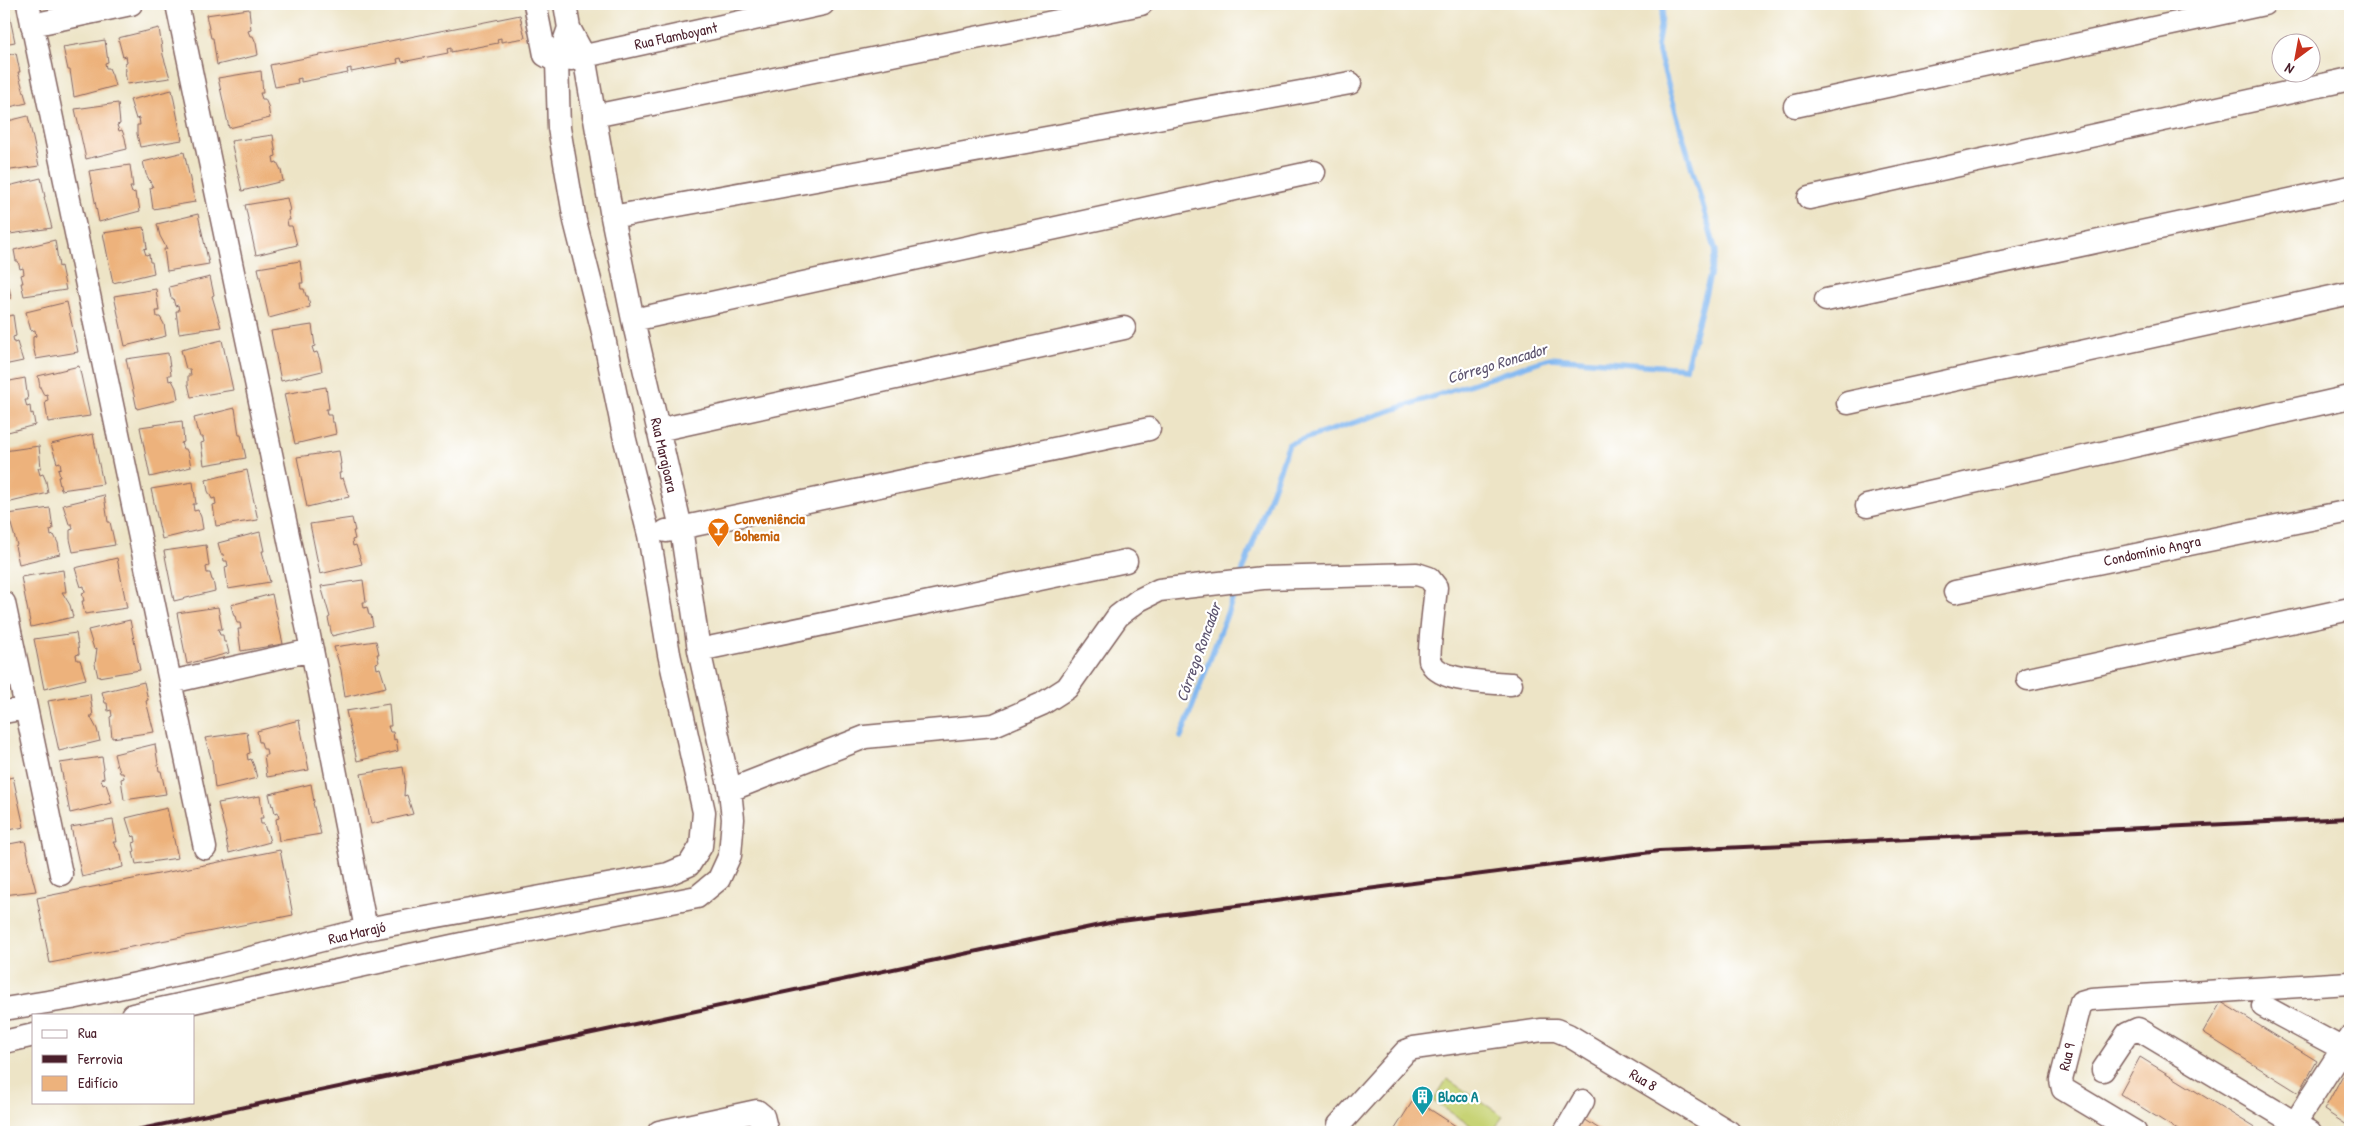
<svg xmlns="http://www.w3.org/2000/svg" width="2354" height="1136" font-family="'Patrick Hand',sans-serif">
<rect width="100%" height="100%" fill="#fff"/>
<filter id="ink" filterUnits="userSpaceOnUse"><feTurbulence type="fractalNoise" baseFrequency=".02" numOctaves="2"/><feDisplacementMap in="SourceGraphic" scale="10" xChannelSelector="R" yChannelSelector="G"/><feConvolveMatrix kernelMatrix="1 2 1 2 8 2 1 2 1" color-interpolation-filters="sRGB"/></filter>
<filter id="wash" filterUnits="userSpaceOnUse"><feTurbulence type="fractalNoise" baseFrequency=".0096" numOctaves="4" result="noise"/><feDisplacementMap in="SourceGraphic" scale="20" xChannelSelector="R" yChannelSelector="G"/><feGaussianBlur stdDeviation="1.12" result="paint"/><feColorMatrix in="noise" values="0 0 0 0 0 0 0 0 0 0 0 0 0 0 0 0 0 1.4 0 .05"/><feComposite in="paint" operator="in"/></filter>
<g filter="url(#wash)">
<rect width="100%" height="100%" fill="#ede4c6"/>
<path fill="#c7d375" stroke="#887950" d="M 1447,1079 L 1503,1116 L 1493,1132 L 1481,1132 L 1433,1101 Z"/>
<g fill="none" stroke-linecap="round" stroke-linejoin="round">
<path stroke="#82b8f1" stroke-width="5.5" d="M 1241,576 L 1289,444 L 1550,358 L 1686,368 L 1716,252 L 1657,46 L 1664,4
M 1181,737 L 1237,587"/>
</g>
<g id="blocks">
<path fill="#edb27c" d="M 4,4 L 7,4 L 15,42 L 4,44 Z
M 249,9 L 251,30 L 248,31 L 250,36 L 253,36 L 256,43 L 258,55 L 217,65 L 213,38 L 211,38 L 206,15 Z
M 520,15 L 525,38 L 501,42 L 501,38 L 497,39 L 498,43 L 451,52 L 451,48 L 447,49 L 448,53 L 402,62 L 401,58 L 397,59 L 398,63 L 351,72 L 351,68 L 347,69 L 348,73 L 301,82 L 301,78 L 297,79 L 298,83 L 275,87 L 270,65 Z
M 159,28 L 163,55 L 170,78 L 127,84 L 125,71 L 126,71 L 125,63 L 127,62 L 126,56 L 123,57 L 118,38 Z
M 105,40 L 108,62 L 105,63 L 106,68 L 109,68 L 112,75 L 115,86 L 74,97 L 70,70 L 68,70 L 63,47 Z
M 16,53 L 20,72 L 18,72 L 27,103 L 5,108 L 4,56 Z
M 261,71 L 263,93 L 260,93 L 262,99 L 265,99 L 268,106 L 270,118 L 229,128 L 218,78 Z
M 172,90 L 182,140 L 140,147 L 137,134 L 137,125 L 140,125 L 139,118 L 136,119 L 130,100 Z
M 118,103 L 120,124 L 117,125 L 119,131 L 122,130 L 125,138 L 127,149 L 86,159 L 75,109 Z
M 28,116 L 39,166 L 4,171 L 4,122 Z
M 273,135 L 276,156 L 273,157 L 274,163 L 277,162 L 281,170 L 283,181 L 242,191 L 231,141 Z
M 184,152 L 195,202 L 153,209 L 150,188 L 153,187 L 146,174 L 143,162 Z
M 130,165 L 133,187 L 130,187 L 132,193 L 135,192 L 136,200 L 138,200 L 140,211 L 99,222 L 89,171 Z
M 41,178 L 45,197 L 44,197 L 52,228 L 10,234 L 7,213 L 10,212 L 4,199 L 4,187 Z
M 287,198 L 290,211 L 288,211 L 290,220 L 287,220 L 288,226 L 292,226 L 297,245 L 256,255 L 245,205 Z
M 198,214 L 209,264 L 167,271 L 164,249 L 167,249 L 160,236 L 157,224 Z
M 144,227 L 147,248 L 144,249 L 146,255 L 149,254 L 150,262 L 152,262 L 154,273 L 113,283 L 103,233 Z
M 55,240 L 59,267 L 61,266 L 66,290 L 24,296 L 21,283 L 23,283 L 21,275 L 24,274 L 23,268 L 20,269 L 18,261 L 16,261 L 14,250 Z
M 300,261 L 303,283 L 300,283 L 301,289 L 304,289 L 306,296 L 308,296 L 310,307 L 269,318 L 258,268 Z
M 210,277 L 214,295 L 212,296 L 221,327 L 179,333 L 176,311 L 179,311 L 178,305 L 175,306 L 173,298 L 171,298 L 169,287 Z
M 4,280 L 6,280 L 7,288 L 9,287 L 11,298 L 4,300 Z
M 156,289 L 159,311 L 156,311 L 157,317 L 160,317 L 164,324 L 166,336 L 125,346 L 114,296 Z
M 67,302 L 78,352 L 36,359 L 33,346 L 33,337 L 36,336 L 35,330 L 31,331 L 26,312 Z
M 13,315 L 16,336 L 13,337 L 14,343 L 17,342 L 23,361 L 4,365 L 4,317 Z
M 312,325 L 315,346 L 312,347 L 314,353 L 317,352 L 320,360 L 322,371 L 281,381 L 271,331 Z
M 222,340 L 233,390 L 191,397 L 188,384 L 188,375 L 191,375 L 190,369 L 186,369 L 181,350 Z
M 168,353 L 171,375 L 168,375 L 169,381 L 172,380 L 176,388 L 178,399 L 137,409 L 126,359 Z
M 79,366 L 90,416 L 48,422 L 45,401 L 48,400 L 47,394 L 44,395 L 40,387 L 38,376 Z
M 25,378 L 28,400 L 25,400 L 27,407 L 30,406 L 31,414 L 33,413 L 35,425 L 4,433 L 4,379 L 5,382 Z
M 326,387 L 329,409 L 326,409 L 327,415 L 331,415 L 332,422 L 334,422 L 336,434 L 295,444 L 284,394 Z
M 235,408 L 239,435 L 241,435 L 246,458 L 204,465 L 201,443 L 204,442 L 203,437 L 200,437 L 198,430 L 197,430 L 194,418 Z
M 182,421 L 184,442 L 181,443 L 183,449 L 186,449 L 189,456 L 191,467 L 150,477 L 140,427 Z
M 93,434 L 103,484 L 61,490 L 58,477 L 60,477 L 58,469 L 61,468 L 60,462 L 57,463 L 51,444 Z
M 39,446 L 41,468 L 38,468 L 40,475 L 43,474 L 46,481 L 48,493 L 7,503 L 4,486 L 4,451 Z
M 339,451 L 341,464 L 340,464 L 341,473 L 339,473 L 340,479 L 343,478 L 349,497 L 307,507 L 297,457 Z
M 247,470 L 258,520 L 216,526 L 213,505 L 216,504 L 215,498 L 212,499 L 208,491 L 206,480 Z
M 193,482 L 196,504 L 193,504 L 194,511 L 198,510 L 201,517 L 203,529 L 162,539 L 151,489 Z
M 104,495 L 108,522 L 110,522 L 115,545 L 73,552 L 70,539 L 70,530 L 73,529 L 72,524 L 69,524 L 63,505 Z
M 50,508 L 53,529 L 50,530 L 51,536 L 54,535 L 58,543 L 60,554 L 19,564 L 15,546 L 17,545 L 8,514 Z
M 352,518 L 355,531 L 353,531 L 355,539 L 352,540 L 353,546 L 356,545 L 362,564 L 320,574 L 310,524 Z
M 260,532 L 264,551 L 262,551 L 270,582 L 228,589 L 225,567 L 228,566 L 227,561 L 224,561 L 223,554 L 221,554 L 218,543 Z
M 206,545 L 209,566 L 206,567 L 207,573 L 210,573 L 212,580 L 213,580 L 215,591 L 174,601 L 164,551 Z
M 117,558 L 127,608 L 85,614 L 82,601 L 84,601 L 82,593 L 85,592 L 84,586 L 81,587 L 75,568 Z
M 63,570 L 66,592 L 62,592 L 70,605 L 73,617 L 31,627 L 21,577 Z
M 363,580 L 366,602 L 363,602 L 364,608 L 367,607 L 369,615 L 371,615 L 373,626 L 332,636 L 328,618 L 330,617 L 321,586 Z
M 272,594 L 283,644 L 241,651 L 238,629 L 241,629 L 240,623 L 237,623 L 235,616 L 234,616 L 231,605 Z
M 218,607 L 222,629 L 218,629 L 220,635 L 223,635 L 224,642 L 226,642 L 229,653 L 187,664 L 177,613 Z
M 130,620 L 140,670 L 98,677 L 95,664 L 97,648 L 94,649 L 88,630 Z
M 76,633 L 78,645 L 79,654 L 76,655 L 77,660 L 80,660 L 86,679 L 44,689 L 34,639 Z
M 376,641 L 379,654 L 377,654 L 379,662 L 376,663 L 377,669 L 380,668 L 386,687 L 345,697 L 341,670 L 334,647 Z
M 144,682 L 148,700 L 146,701 L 154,732 L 112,738 L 110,717 L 112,716 L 111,710 L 108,711 L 107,703 L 105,703 L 102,692 Z
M 90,694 L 93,716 L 90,716 L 97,729 L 100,741 L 59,751 L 48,701 Z
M 389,704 L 391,726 L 388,726 L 390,732 L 393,732 L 394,740 L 396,739 L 398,751 L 357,761 L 346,711 Z
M 299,720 L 309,770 L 267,777 L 264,755 L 267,755 L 266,749 L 263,749 L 261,742 L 259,742 L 257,731 Z
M 247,732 L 250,753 L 247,754 L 248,760 L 251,759 L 254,766 L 257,778 L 215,788 L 212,761 L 205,738 Z
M 155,744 L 159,771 L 161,771 L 166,794 L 124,800 L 121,779 L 124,778 L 123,773 L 120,773 L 118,765 L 117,766 L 114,754 Z
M 102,757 L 104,769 L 103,770 L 104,778 L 101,779 L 103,785 L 106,784 L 112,803 L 70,813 L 60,763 Z
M 403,767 L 405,780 L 404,796 L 407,795 L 413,814 L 371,824 L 361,774 Z
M 13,777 L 24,827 L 4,831 L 4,779 Z
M 311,784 L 314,802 L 313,803 L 321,834 L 279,841 L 276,819 L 279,818 L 278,812 L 275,813 L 273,805 L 272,806 L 269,794 Z
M 260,796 L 263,818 L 260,818 L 261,824 L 264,824 L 266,831 L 267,831 L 270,842 L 229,853 L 225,834 L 226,834 L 218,803 Z
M 167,808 L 178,858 L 136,864 L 133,852 L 135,851 L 133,843 L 136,842 L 135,836 L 132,837 L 126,818 Z
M 113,820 L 117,842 L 113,842 L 121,855 L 123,867 L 82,877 L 71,827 Z
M 25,841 L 29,859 L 28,860 L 36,891 L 4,895 L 4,845 Z
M 280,850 L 293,915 L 50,963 L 37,898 Z
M 2221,1002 L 2317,1061 L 2299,1093 L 2203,1033 Z
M 2140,1057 L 2262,1132 L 2181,1132 L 2120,1094 Z
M 2344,1073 L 2350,1077 L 2350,1127 L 2324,1110 Z
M 1414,1099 L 1465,1132 L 1393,1132 Z
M 1584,1119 L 1604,1132 L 1576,1132 Z"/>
</g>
</g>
<g filter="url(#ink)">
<use href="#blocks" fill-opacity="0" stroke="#836461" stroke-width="1"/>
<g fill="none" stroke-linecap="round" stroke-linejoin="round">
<defs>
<path id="minor" d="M 28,4 L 205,848
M 177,4 L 312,650 L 366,929
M 535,4 L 545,55 L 557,62
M 32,25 L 131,4
M 571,59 L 823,4
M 1795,106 L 2264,4
M 594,116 L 1141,4
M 1809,198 L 2350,79
M 612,217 L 1350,83
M 1826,300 L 2350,187
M 633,320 L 1314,172
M 1848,403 L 2350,293
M 658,430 L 1124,328
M 1867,506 L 2350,397
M 666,531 L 1149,429
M 1955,592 L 2350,511
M 4,603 L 61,874
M 699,650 L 1126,561
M 2028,679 L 2350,609
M 171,682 L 312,650
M 4,712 L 26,708
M 730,790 L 865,737 L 994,725 L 1042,704 L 1067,688 L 1118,616 L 1139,600 L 1159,590 L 1263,578 L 1417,574 L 1429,578 L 1436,587 C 1435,600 1428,652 1430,660 C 1437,683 1491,682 1511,684
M 2263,1006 L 2343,1049
M 4,1009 L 72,998 L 215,967 L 366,929 L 668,874 L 689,865 L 701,846 L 704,812 L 669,654 L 649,535 L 625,440 L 602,328 L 575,221 L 559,128 L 557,62 L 569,28
M 133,1015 L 466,943 L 697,897 L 719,879 L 730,855 L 733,819 L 730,790 L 699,650 L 681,528 L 633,320 L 612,217 L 584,56 L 569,28 L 565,4
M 4,1042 L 34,1035
M 2103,1070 L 2127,1034 L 2138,1029 L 2310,1132
M 2295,1123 L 2350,1037
M 1339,1125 L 1406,1051 L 1414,1048 L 1542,1030 L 1556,1030 L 1568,1035 L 1729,1132
M 659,1132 L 757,1111 L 763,1116 L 767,1132
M 1565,1132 L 1583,1101
M 2135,1132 L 2063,1089 L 2061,1080 L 2081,1002 L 2091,999 L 2350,983"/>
</defs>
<use href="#minor" stroke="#836461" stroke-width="25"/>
<use href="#minor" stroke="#fff" stroke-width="22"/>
<path stroke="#4a1f2b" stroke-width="4" d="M 127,1132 L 1114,922 L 1659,851 L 2350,818"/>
</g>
</g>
<defs>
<symbol id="bar-pin" viewBox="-11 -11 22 30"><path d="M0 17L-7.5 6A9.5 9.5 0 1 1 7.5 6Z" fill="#e8710a" stroke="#fff"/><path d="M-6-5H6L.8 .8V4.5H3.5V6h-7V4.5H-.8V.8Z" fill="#fff"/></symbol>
<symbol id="building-pin" viewBox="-11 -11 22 30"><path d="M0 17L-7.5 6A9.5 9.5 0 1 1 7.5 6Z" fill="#0f9aa8" stroke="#fff"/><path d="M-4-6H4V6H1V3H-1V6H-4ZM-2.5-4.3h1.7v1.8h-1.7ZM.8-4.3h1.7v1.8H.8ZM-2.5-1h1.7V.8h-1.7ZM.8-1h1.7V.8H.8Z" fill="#fff"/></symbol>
</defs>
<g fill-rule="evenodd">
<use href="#bar-pin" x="706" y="516" width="25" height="34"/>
<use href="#building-pin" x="1410" y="1084" width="25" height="34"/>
</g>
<g text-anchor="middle" stroke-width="4.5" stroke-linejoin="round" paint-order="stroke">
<g font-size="15" fill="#4a1f2b" stroke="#fff">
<text transform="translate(676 36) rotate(-12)" y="5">Rua Flamboyant</text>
<text transform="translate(664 455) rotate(77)" y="5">Rua Marajoara</text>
<text transform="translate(2152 551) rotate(-12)" y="5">Condomínio Angra</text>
<text transform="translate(357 933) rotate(-13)" y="5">Rua Marajó</text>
<text transform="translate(2067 1057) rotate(-77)" y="5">Rua 9</text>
<text transform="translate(1643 1080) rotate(31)" y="5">Rua 8</text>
</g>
<g font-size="15" font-weight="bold" fill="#c56008" stroke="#fff" text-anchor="start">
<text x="734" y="524">Conveniência<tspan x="734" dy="17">Bohemia</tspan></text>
</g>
<g font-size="15" font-weight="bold" fill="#0d838f" stroke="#fff" text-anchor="start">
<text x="1438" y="1102">Bloco A</text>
</g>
<g font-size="16" font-style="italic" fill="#5e5570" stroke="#fff">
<text transform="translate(1497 363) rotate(-17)" y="6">Córrego Roncador</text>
<text transform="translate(1198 652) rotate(-70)" y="6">Córrego Roncador</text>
</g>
</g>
<rect width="2354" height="1136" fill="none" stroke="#fff" stroke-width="20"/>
<rect x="32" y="1014" width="162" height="90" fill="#ffffff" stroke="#b7a5aa"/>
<rect x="42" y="1030" width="25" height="8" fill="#ffffff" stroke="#b7a5aa"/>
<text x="78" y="1038" font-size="15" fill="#4a1f2b">Rua</text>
<rect x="42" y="1055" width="25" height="8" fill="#4a1f2b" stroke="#b7a5aa"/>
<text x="78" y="1064" font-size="15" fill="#4a1f2b">Ferrovia</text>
<rect x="42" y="1076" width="25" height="15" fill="#edb27c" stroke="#b7a5aa"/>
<text x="78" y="1088" font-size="15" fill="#4a1f2b">Edifício</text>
<g transform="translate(2296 58) rotate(212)"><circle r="24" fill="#ffffff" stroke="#b7a5aa"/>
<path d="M0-4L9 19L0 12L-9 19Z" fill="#c8321e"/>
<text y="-8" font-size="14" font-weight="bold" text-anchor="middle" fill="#4a1f2b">N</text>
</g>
</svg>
